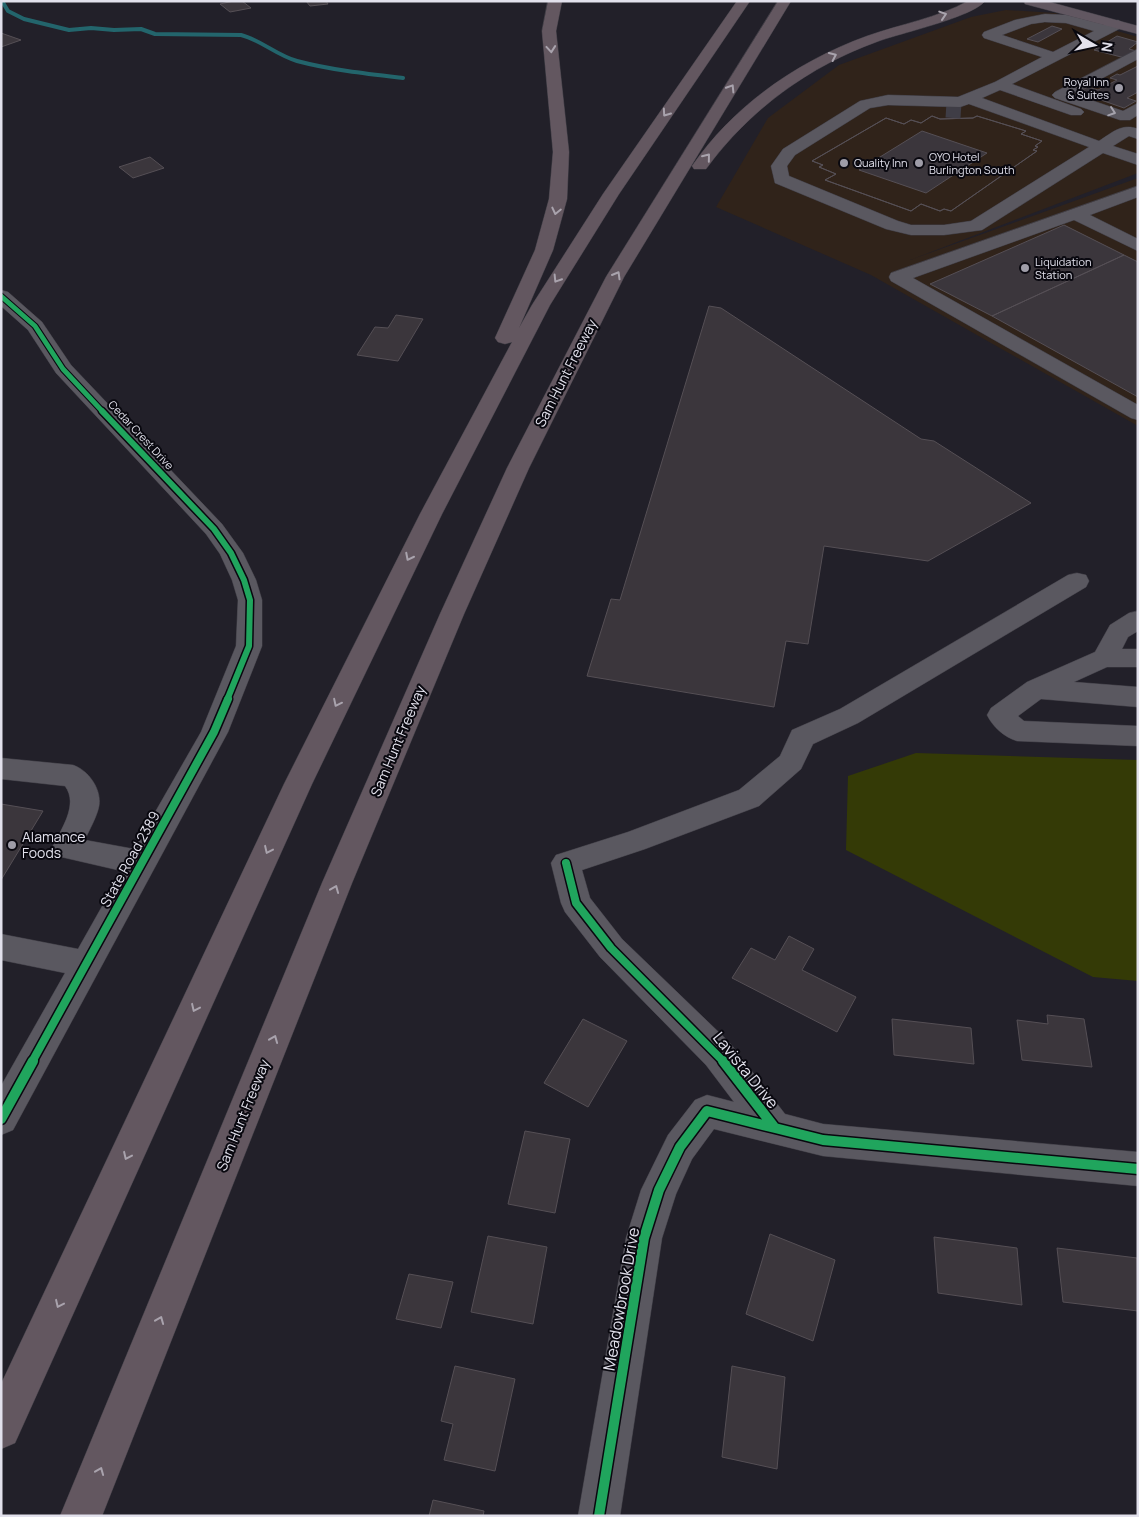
<svg xmlns="http://www.w3.org/2000/svg" width="1139" height="1517" font-family="Manrope,sans-serif">
<rect width="100%" height="100%" fill="#222029"/>
<path fill="#30231a" d="M 1006,10 L 1055,13 L 1138,37 L 1138,173 L 910,260 L 1138,178 L 1138,426 L 871,275 L 716,207 L 768,118 L 839,65 L 971,17 Z"/>
<path fill="#343a06" d="M 916,753 L 1138,760 L 1138,981 L 1093,977 L 846,850 L 848,776 Z"/>
<g fill="none" stroke-linecap="round" stroke-linejoin="round">
<path stroke="#23656c" stroke-width="4" d="M 2,1 L 8,11 L 24,19 L 69,30 L 91,28 L 114,30 L 141,29 L 155,34 L 241,35 C 261,40 276,55 297,61 C 331,70 368,74 403,78"/>
</g>
<path fill="#3b363c" stroke="#554f55" fill-rule="evenodd" d="M 234,1 L 242,1 L 251,8 L 230,12 L 220,4 Z
M 306,1 L 326,1 L 328,4 L 310,6 Z
M 1052,26 L 1062,29 L 1038,42 L 1027,39 Z
M 1,33 L 21,40 L 1,47 Z
M 1117,36 L 1138,42 L 1129,49 L 1136,51 L 1125,58 L 1094,50 Z
M 1138,66 L 1138,92 L 1127,98 L 1136,101 L 1124,108 L 1078,92 L 1088,87 L 1098,90 L 1117,80 L 1110,78 L 1117,74 L 1120,75 Z
M 932,116 L 940,119 L 973,118 L 977,116 L 1026,131 L 1021,134 L 1042,141 L 1035,146 L 1038,147 L 1033,150 L 1037,151 L 951,211 L 944,209 L 940,211 L 921,204 L 911,211 L 825,180 L 836,174 L 819,167 L 823,165 L 812,161 L 886,118 L 904,124 L 911,120 L 921,123 ZM 922,131 L 987,153 L 926,193 L 859,170 Z
M 932,116 L 940,119 L 973,118 L 977,116 L 1026,131 L 1021,134 L 1042,141 L 1035,146 L 1038,147 L 1033,150 L 1037,151 L 951,211 L 944,209 L 940,211 L 921,204 L 911,211 L 825,180 L 836,174 L 819,167 L 823,165 L 812,161 L 886,118 L 904,124 L 911,120 L 921,123 Z
M 150,157 L 164,168 L 133,178 L 119,167 Z
M 1064,225 L 1124,255 L 992,316 L 930,284 Z
M 1124,255 L 1138,262 L 1138,397 L 992,316 Z
M 709,306 L 721,308 L 921,439 L 934,441 L 1031,503 L 928,561 L 824,546 L 808,644 L 786,641 L 774,707 L 587,676 L 611,599 L 620,600 Z
M 396,315 L 423,319 L 398,361 L 357,355 L 375,327 L 388,328 Z
M 1,804 L 43,811 L 1,880 Z
M 789,936 L 814,949 L 802,970 L 856,997 L 837,1032 L 732,978 L 751,948 L 775,960 Z
M 1047,1015 L 1084,1019 L 1092,1067 L 1022,1060 L 1017,1020 L 1048,1024 Z
M 583,1019 L 627,1041 L 588,1107 L 544,1083 Z
M 892,1019 L 971,1028 L 974,1064 L 894,1055 Z
M 525,1131 L 570,1139 L 555,1213 L 508,1204 Z
M 770,1234 L 835,1260 L 813,1341 L 746,1314 Z
M 488,1236 L 547,1247 L 533,1324 L 471,1312 Z
M 934,1237 L 1017,1248 L 1022,1305 L 938,1293 Z
M 1057,1248 L 1137,1258 L 1138,1311 L 1063,1302 Z
M 409,1274 L 453,1282 L 441,1328 L 396,1319 Z
M 455,1366 L 515,1379 L 495,1471 L 444,1460 L 453,1424 L 441,1421 Z
M 732,1366 L 785,1377 L 777,1469 L 722,1457 Z
M 433,1500 L 484,1511 L 483,1516 L 429,1516 Z"/>
<g fill="none" stroke-linecap="round" stroke-linejoin="round">
<path stroke="#3f3d46" stroke-width="15" stroke-dasharray="15 8" stroke-linecap="butt" d="M 946,110 L 961,111"/>
<defs>
<path id="minor" d="M 1045,14 L 1066,15 L 1105,25 L 1118,20 L 1125,24 L 1123,27 L 1012,84 L 1081,109 L 1084,112 L 1081,115 L 1071,115 L 1000,90 L 982,98 L 1099,141 C 1113,132 1122,123 1138,129 L 1138,139 L 1129,136 L 1113,146 L 1138,154 L 1138,165 L 1103,153 L 982,230 L 944,235 L 911,235 L 886,229 L 775,183 L 771,166 L 783,149 L 860,101 L 888,95 L 958,97 L 995,82 L 1042,57 L 984,38 L 982,35 L 984,32 L 1015,20 ZM 1045,22 L 1066,23 L 1094,31 L 1053,52 L 1002,35 L 1031,24 ZM 969,104 L 1089,147 L 971,221 L 944,225 L 911,225 L 898,221 L 789,176 L 787,166 L 795,155 L 870,108 L 888,105 L 960,107 Z
M 1138,49 L 1138,59 L 1073,94 L 1123,111 L 1138,103 L 1138,115 L 1130,120 L 1120,120 L 1055,98 L 1052,95 L 1055,92 Z
M 1138,186 L 1138,197 L 1090,215 L 1138,239 L 1138,251 L 1074,220 L 913,278 L 1138,405 L 1138,420 L 1131,418 L 891,281 L 889,277 L 891,273 Z
M 1,290 L 8,292 L 42,322 L 71,365 L 222,524 L 243,553 L 256,580 L 262,600 L 262,646 L 228,732 L 13,1130 L 1,1135 L 1,1086 L 65,973 L 1,960 L 1,934 L 78,949 L 122,871 L 57,856 L 52,848 C 61,829 79,805 65,786 L 1,779 L 1,758 L 73,765 C 88,770 102,789 99,806 C 97,817 89,830 85,840 L 134,849 L 201,732 L 236,646 L 238,600 L 232,580 L 220,554 L 206,534 L 56,373 L 28,330 L 1,306 Z
M 1077,573 L 1086,575 L 1089,581 L 1086,587 L 858,723 L 813,744 L 801,769 L 759,806 L 645,849 L 582,870 L 590,898 L 622,939 L 730,1043 L 785,1114 L 823,1124 L 1138,1152 L 1138,1186 L 823,1156 L 714,1129 L 692,1159 L 676,1194 L 662,1238 L 620,1516 L 578,1516 L 626,1238 L 641,1190 L 668,1135 L 695,1100 L 707,1095 L 734,1102 L 706,1065 L 600,957 L 565,912 L 561,903 L 551,863 L 556,855 L 628,832 L 739,790 L 780,756 L 792,730 L 840,709 L 1068,575 Z
M 1138,611 L 1138,631 L 1128,637 L 1122,649 L 1138,649 L 1138,667 L 1107,667 L 1074,682 L 1138,687 L 1138,707 L 1041,699 L 1018,716 L 1024,721 L 1138,726 L 1138,746 L 1017,741 C 1004,737 993,727 987,715 L 991,708 L 1027,682 L 1095,652 L 1110,625 L 1129,613 Z"/>
<path id="major" d="M 1024,1 L 1046,1 L 1138,26 L 1138,34 L 1025,4 Z"/>
<path id="highway" d="M 548,1 L 562,1 L 556,31 L 569,152 L 567,199 L 553,250 L 519,328 L 532,305 L 603,194 L 737,1 L 750,1 L 619,194 L 550,305 L 442,514 L 312,784 L 15,1443 L 1,1449 L 1,1384 L 284,784 L 420,514 L 512,342 L 505,344 L 498,342 L 495,338 L 535,250 L 549,199 L 553,152 L 542,31 Z
M 778,1 L 791,1 L 624,277 L 529,468 L 464,614 L 352,883 L 102,1516 L 60,1516 L 322,883 L 440,614 L 507,468 L 606,277 Z
M 968,1 L 985,1 C 973,17 901,33 879,41 C 809,66 749,110 706,169 L 694,169 L 692,166 C 734,105 798,61 867,36 C 901,24 937,18 968,1 Z"/>
</defs>
<use href="#minor" stroke="#3f3d45" stroke-width="1"/>
<use href="#major" stroke="#3f3d45" stroke-width="1"/>
<use href="#highway" stroke="#3f3d45" stroke-width="1"/>
<use href="#minor" fill="#5a5860" fill-rule="evenodd"/>
<use href="#major" fill="#615761" fill-rule="evenodd"/>
<use href="#highway" fill="#635760" fill-rule="evenodd"/>
<defs>
<path id="cycleway-far3" d="M 1,296 L 35,326 L 63,369 L 103,412"/>
<path id="cycleway-far2" d="M 102,411 L 214,529 L 231,553 L 244,580 L 250,600 L 249,646 L 227,700"/>
<path id="cycleway-far1" d="M 566,863 L 576,903 L 611,948 L 724,1062
M 32,1062 L 214,732 L 228,699"/>
<path id="cycleway" d="M 723,1061 L 775,1128 L 823,1140 L 1138,1169
M 1,1119 L 33,1061
M 599,1516 L 644,1238 L 659,1190 L 680,1147 L 707,1111 L 775,1128"/>
</defs>
<use href="#cycleway-far3" stroke="#09080f" stroke-width="7"/>
<use href="#cycleway-far2" stroke="#09080f" stroke-width="9"/>
<use href="#cycleway-far1" stroke="#09080f" stroke-width="11"/>
<use href="#cycleway" stroke="#09080f" stroke-width="13"/>
<use href="#cycleway-far3" stroke="#20a55d" stroke-width="5"/>
<use href="#cycleway-far2" stroke="#20a55d" stroke-width="6"/>
<use href="#cycleway-far1" stroke="#20a55d" stroke-width="8"/>
<use href="#cycleway" stroke="#20a55d" stroke-width="10"/>
</g>
<defs><path id="oneway-chevron" d="M-2-3.5L2.5 0L-2 3.5" fill="none" stroke-width="1.6" stroke-linecap="round" stroke-linejoin="round" transform="scale(1.25)"/></defs>
<g stroke="#a9a3ad">
<use href="#oneway-chevron" transform="translate(943 15) rotate(-18)"/>
<use href="#oneway-chevron" transform="translate(551 49) rotate(85)"/>
<use href="#oneway-chevron" transform="translate(833 56) rotate(-25)"/>
<use href="#oneway-chevron" transform="translate(731 88) rotate(-58)"/>
<use href="#oneway-chevron" transform="translate(666 113) rotate(125)"/>
<use href="#oneway-chevron" transform="translate(707 157) rotate(-51)"/>
<use href="#oneway-chevron" transform="translate(556 211) rotate(103)"/>
<use href="#oneway-chevron" transform="translate(617 275) rotate(-60)"/>
<use href="#oneway-chevron" transform="translate(557 279) rotate(122)"/>
<use href="#oneway-chevron" transform="translate(409 557) rotate(117)"/>
<use href="#oneway-chevron" transform="translate(337 703) rotate(116)"/>
<use href="#oneway-chevron" transform="translate(268 850) rotate(115)"/>
<use href="#oneway-chevron" transform="translate(335 889) rotate(-68)"/>
<use href="#oneway-chevron" transform="translate(195 1008) rotate(115)"/>
<use href="#oneway-chevron" transform="translate(274 1039) rotate(-68)"/>
<use href="#oneway-chevron" transform="translate(127 1156) rotate(115)"/>
<use href="#oneway-chevron" transform="translate(59 1304) rotate(115)"/>
<use href="#oneway-chevron" transform="translate(160 1320) rotate(-68)"/>
<use href="#oneway-chevron" transform="translate(100 1471) rotate(-68)"/>
</g>
<use stroke="#a5a3ad" href="#oneway-chevron" transform="translate(1112 112) rotate(19)"/>
<g fill="#9f9da8" stroke="#09080f" stroke-width="2">
<circle cx="1119" cy="88" r="5"/>
<circle cx="844" cy="163" r="5"/>
<circle cx="919" cy="163" r="5"/>
<circle cx="1025" cy="268" r="5"/>
<circle cx="12" cy="845" r="5"/>
</g>
<g text-anchor="middle" stroke-width="4" stroke-linejoin="round" paint-order="stroke">
<g font-size="11" fill="#e2e1ec" stroke="#09080f" text-anchor="start">
<text x="1109" y="86" text-anchor="end">Royal Inn<tspan x="1109" dy="13">&amp; Suites</tspan></text>
<text x="929" y="161">OYO Hotel<tspan x="929" dy="13">Burlington South</tspan></text>
<text x="854" y="167">Quality Inn</text>
<text x="1035" y="266">Liquidation<tspan x="1035" dy="13">Station</tspan></text>
</g>
<g font-size="11" fill="#e2e1ec" stroke="#09080f">
<text transform="translate(141 435) rotate(47)" y="4">Cedar Crest Drive</text>
</g>
<g font-size="14" fill="#e2e1ec" stroke="#09080f">
<text transform="translate(566 373) rotate(-63)" y="5">Sam Hunt Freeway</text>
<text transform="translate(398 741) rotate(-67)" y="5">Sam Hunt Freeway</text>
<text transform="translate(130 859) rotate(-61)" y="5">State Road 2389</text>
<text transform="translate(243 1115) rotate(-68)" y="5">Sam Hunt Freeway</text>
</g>
<g font-size="14" fill="#e2e1ec" stroke="#09080f" text-anchor="start">
<text x="22" y="842">Alamance<tspan x="22" dy="16">Foods</tspan></text>
</g>
<g font-size="16" fill="#e2e1ec" stroke="#09080f">
<text transform="translate(746 1070) rotate(51)" y="6">Lavista Drive</text>
<text transform="translate(621 1299) rotate(-80)" y="6">Meadowbrook Drive</text>
</g>
</g>
<rect width="1139" height="1517" fill="none" stroke="#e2e1ec" stroke-width="5"/>
<g transform="translate(1094 45) rotate(99)" stroke="#09080f" stroke-width="4" paint-order="stroke">
<path d="M0-4L9 19L0 12L-9 19Z" fill="#e2e1ec"/>
<text y="-8" font-size="14" font-weight="bold" text-anchor="middle" fill="#e2e1ec">N</text>
</g>
</svg>
